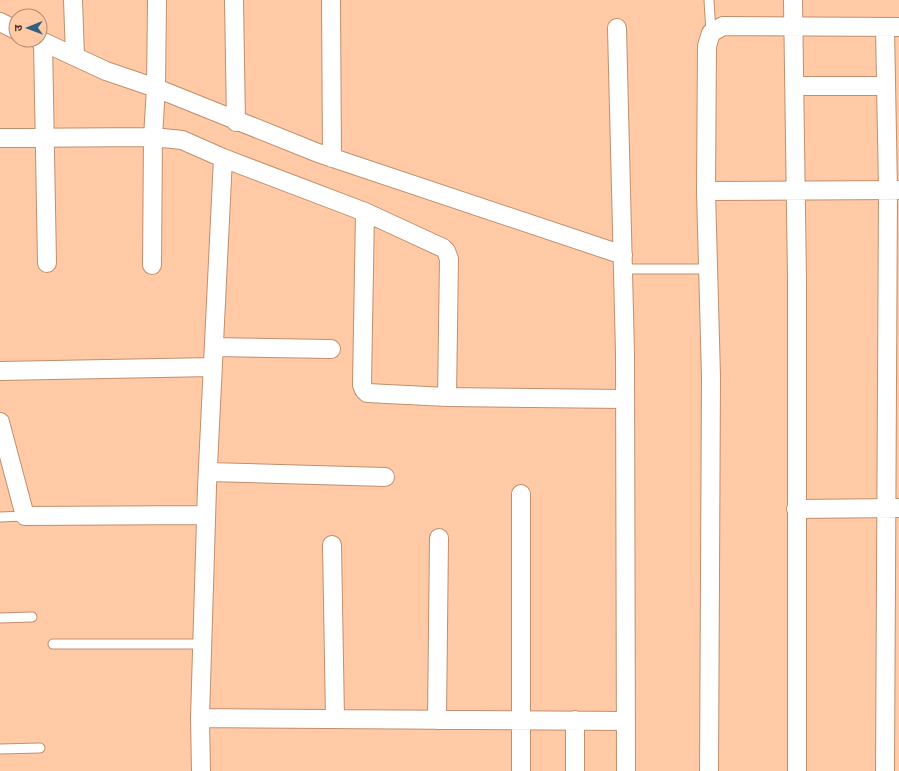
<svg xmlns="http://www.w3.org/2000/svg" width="899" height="771" font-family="'Open Sans','Noto Sans Devanagari',sans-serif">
<rect width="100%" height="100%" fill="#ffcaa5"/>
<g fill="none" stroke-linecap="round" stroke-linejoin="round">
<defs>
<path id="service" d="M 709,0 L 711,33
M 623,269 L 708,269
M 0,517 L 25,516
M 0,618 L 32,617
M 53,644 L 202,644
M 0,749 L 40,748"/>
<path id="minor" d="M 73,0 L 75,56
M 234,0 L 236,122
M 331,0 L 332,158
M 793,0 L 797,279 L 797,771
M 0,22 L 16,30
M 617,28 L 625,353 L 626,771
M 885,28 L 888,190 L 885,771
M 39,40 L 106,71 L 156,88 L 318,153 L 623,255
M 43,42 L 47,263
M 794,86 L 886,86
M 0,138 L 153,137 L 182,140 L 223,158 L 365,212 L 443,248 L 446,251 L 449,259 L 447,397
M 706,191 L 899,190
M 365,212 L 362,385 L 364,390 L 367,393 L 447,397 L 625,399
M 152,265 L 153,137 L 156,88 L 157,0
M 214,347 L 331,349
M 0,371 L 213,367
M 0,422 L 25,516 L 206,515
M 208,472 L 385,477
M 796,509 L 899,508
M 332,545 L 335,719
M 200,718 L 626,721
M 437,720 L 439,538
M 575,720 L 575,771
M 201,771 L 200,718 L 207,487 L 223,158
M 521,771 L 521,494
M 709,771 L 711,377 L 706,191 L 707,46 L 711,33 L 723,26 L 899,27"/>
</defs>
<use href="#service" stroke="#c18f6c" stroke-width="11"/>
<use href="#minor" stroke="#c18f6c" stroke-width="20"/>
<use href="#service" stroke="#fff" stroke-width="9"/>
<use href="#minor" stroke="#fff" stroke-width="18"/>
</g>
<g transform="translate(28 28) rotate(269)"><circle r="19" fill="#ffcaa5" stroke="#b38b6f"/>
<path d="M0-3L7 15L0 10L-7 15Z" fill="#2e617e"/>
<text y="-6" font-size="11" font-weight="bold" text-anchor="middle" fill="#412c1e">उ</text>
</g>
</svg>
